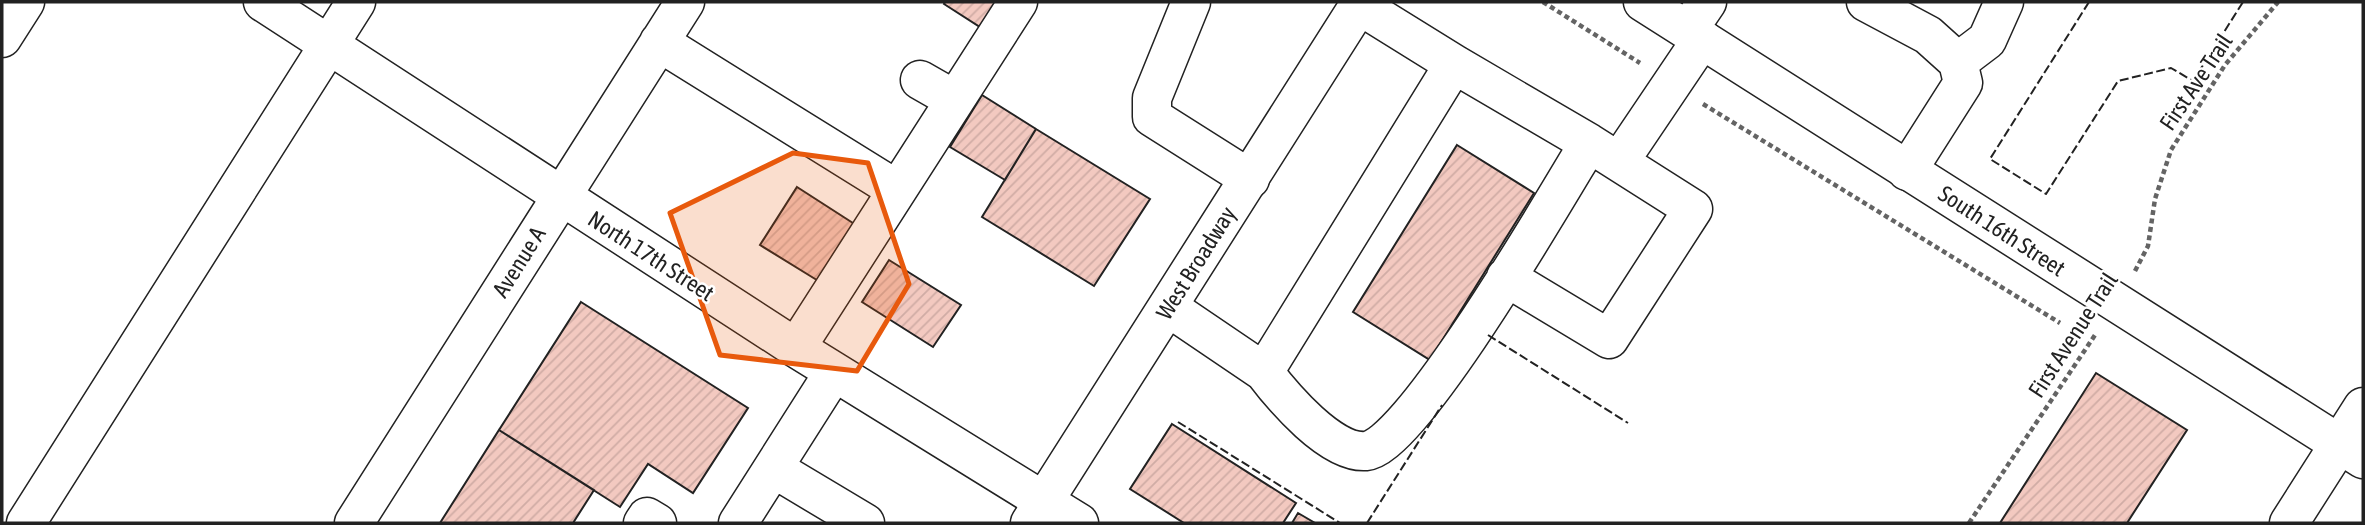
<svg xmlns="http://www.w3.org/2000/svg" width="2365" height="525" font-family="'Asap Condensed',sans-serif">
<defs>
<pattern id="building-hatch" width="6" height="6" patternUnits="userSpaceOnUse" patternTransform="scale(1.75)"><rect width="6" height="6" fill="#f3c9c0"/><path d="M-1 1l2-2M0 6l6-6M5 7l2-2" fill="none" stroke="#d0aca5"/></pattern>
</defs>
<rect width="100%" height="100%" fill="#fff"/>
<path fill="url(#building-hatch)" stroke="#222" stroke-width="2" d="M 945,2 L 996,2 L 980,27 L 944,4 Z
M 982,95 L 1036,129 L 1005,180 L 950,147 Z
M 1036,129 L 1150,199 L 1094,286 L 982,217 Z
M 1457,145 L 1534,193 L 1430,360 L 1353,312 Z
M 797,187 L 856,225 L 820,282 L 760,245 Z
M 889,260 L 961,305 L 933,347 L 862,302 Z
M 581,302 L 748,408 L 693,493 L 648,464 L 620,507 L 499,430 Z
M 2096,373 L 2187,430 L 2127,523 L 2000,523 Z
M 1172,424 L 1296,503 L 1283,523 L 1184,523 L 1130,489 Z
M 499,430 L 594,490 L 573,523 L 440,523 Z
M 1298,513 L 1315,523 L 1292,523 Z"/>
<g fill="none" stroke-linecap="round" stroke-linejoin="round">
<defs>
<path id="minor" d="M 263,2 L 796,348 L 1079,523
M 1191,2 L 1152,98 L 1152,117 L 1250,179
M 1866,2 L 1928,35 L 1958,62 L 1963,83 L 1907,171
M 1688,30 L 1707,2
M 2,38 L 25,2
M 659,42 L 897,190
M 1958,62 L 1987,40 L 2004,2
M 920,80 L 955,100
M 1619,162 L 1702,39
M 1506,277 L 1609,339 L 1693,209 L 1589,143
M 1168,307 L 1264,372 L 1454,64 L 1359,5
M 796,348 L 1018,2
M 1264,372 C 1283,397 1331,454 1366,451 C 1412,447 1559,192 1589,143 L 1454,64
M 773,468 L 865,523
M 26,523 L 356,2
M 354,523 L 685,2
M 643,523 L 647,517 L 657,523
M 738,523 L 834,372
M 2289,523 L 2363,407"/>
<path id="major" d="M 1643,2 L 2363,459
M 1030,523 L 1361,2"/>
</defs>
<use href="#minor" stroke="#222" stroke-width="41"/>
<use href="#major" stroke="#222" stroke-width="41"/>
<path stroke="#646464" stroke-width="4.5" stroke-dasharray="5 3.5" stroke-linecap="butt" d="M 1543,2 L 1640,63
M 1703,104 L 2060,323
M 2135,271 L 2148,246 L 2155,199 L 2171,150 L 2225,65 L 2278,2
M 1969,523 L 2095,335"/>
<use href="#minor" stroke="#fff" stroke-width="38"/>
<use href="#major" stroke="#fff" stroke-width="38"/>
<path stroke="#222" stroke-width="2" stroke-dasharray="9 3.5" stroke-linecap="butt" d="M 2089,2 L 1990,159 L 2046,194 L 2118,81 L 2171,68 L 2193,81 L 2243,2
M 1488,335 L 1628,423
M 1178,422 L 1340,523
M 1367,523 L 1442,405"/>
</g>
<path fill="#e8590c" fill-opacity="0.2" stroke="#e8590c" stroke-width="5" stroke-linejoin="round" d="M 793,153 L 868,163 L 909,284 L 857,371 L 720,355 L 670,213 Z"/>
<g text-anchor="middle" stroke-width="5" stroke-linejoin="round" paint-order="stroke">
<g font-size="23" fill="#222" stroke="#fff">
<text transform="translate(2196 82) rotate(-56)" y="8">First Ave Trail</text>
<text transform="translate(2002 231) rotate(33)" y="8">South 16th Street</text>
<text transform="translate(651 256) rotate(33)" y="8">North 17th Street</text>
<text transform="translate(519 262) rotate(-58)" y="8">Avenue A</text>
<text transform="translate(1196 263) rotate(-58)" y="8">West Broadway</text>
<text transform="translate(2073 335) rotate(-57)" y="8">First Avenue Trail</text>
</g>
</g>
<rect width="2365" height="525" fill="none" stroke="#222222" stroke-width="7"/>
</svg>
